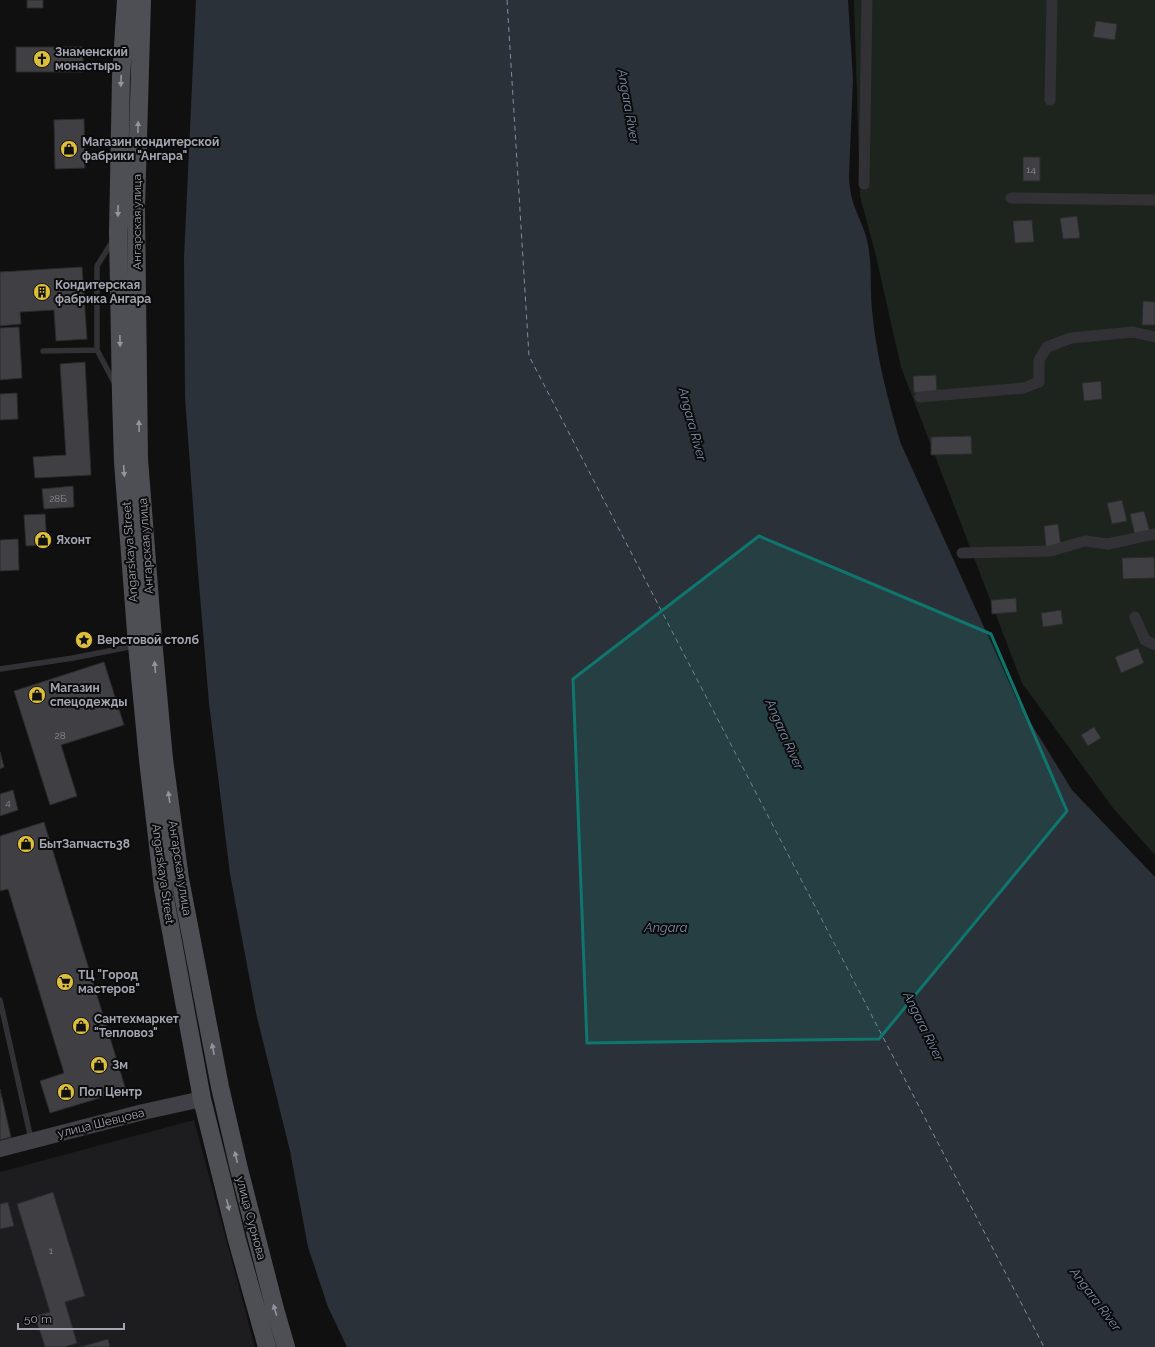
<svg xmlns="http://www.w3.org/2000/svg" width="1155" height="1347" font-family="Raleway,sans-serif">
<rect width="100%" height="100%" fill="#101011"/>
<path fill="#1d1c1e" d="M 194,1120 L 255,1347 L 0,1347 L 0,1172 Z"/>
<path fill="#1d241e" d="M 854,0 L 1155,0 L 1155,855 L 1113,808 L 1022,683 L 901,367 L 875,252 L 860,196 Z"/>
<path fill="#2b3139" d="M 196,0 L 848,0 L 853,80 L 849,175 C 849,187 851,197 855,208 C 860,221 866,232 868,245 C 872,266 870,288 872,310 C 876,355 888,401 901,444 L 1018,702 L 1072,790 L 1155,877 L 1155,1347 L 347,1347 L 328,1307 L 308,1247 L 290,1151 L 256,1013 L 230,874 L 209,703 L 197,560 L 185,397 L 184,258 Z"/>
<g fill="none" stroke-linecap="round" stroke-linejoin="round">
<path stroke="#7c8ea9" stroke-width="1" stroke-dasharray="5 4" stroke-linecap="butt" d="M 507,0 L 529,356 L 1044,1347"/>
</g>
<path fill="#404044" stroke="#2b2a2d" d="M 27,0 L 43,0 L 43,8 L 27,8 Z
M 1096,21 L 1117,24 L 1115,40 L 1093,37 Z
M 16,47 L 83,47 L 83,72 L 16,72 Z
M 84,119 L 85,168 L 55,169 L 54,120 Z
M 1023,157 L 1040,157 L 1040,181 L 1023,181 Z
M 1077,216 L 1080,238 L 1063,239 L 1060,218 Z
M 1032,220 L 1034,242 L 1015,243 L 1013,221 Z
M 82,267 L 87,339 L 56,341 L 54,310 L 20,312 L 21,324 L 0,326 L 0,272 Z
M 1143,301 L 1155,302 L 1155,325 L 1142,325 Z
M 19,327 L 22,378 L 0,380 L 0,328 Z
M 85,362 L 91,475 L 35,478 L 33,457 L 66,455 L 60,364 Z
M 936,375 L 937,392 L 914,393 L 913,376 Z
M 1101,381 L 1102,399 L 1084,401 L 1082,383 Z
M 17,393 L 18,419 L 0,420 L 0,394 Z
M 971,436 L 972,454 L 931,455 L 931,437 Z
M 73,486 L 74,507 L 44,509 L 42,489 Z
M 1122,500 L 1127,521 L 1112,524 L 1107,503 Z
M 1144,511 L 1150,532 L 1135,536 L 1130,514 Z
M 45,514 L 47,545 L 26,546 L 24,515 Z
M 1058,524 L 1061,547 L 1046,548 L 1044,526 Z
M 18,539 L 19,570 L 0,571 L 0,540 Z
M 1154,557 L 1155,578 L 1123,579 L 1122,558 Z
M 1016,598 L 1017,612 L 992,614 L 991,600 Z
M 1061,610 L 1063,624 L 1043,627 L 1041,613 Z
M 1138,648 L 1144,663 L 1121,673 L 1115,657 Z
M 104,662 L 124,725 L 61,745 L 77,796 L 50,805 L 14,691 Z
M 1094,727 L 1101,738 L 1088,746 L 1081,735 Z
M 0,752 L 4,767 L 0,769 Z
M 13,790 L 18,810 L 0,816 L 0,794 Z
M 44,822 L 126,1090 L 50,1113 L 40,1081 L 64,1073 L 8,889 L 0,891 L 0,836 Z
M 0,1089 L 11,1137 L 0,1140 Z
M 53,1192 L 85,1296 L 65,1302 L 77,1343 L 65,1347 L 45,1347 L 35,1316 L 50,1312 L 17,1204 Z
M 8,1202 L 14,1226 L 0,1229 L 0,1204 Z
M 108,1339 L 110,1347 L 80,1347 Z"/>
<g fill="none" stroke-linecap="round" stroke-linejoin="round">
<path stroke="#323236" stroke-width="5.5" d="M 112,242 L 97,266 L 97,350 L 115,384
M 43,351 L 97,350
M 0,669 L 73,658 L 134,646
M 0,1000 L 31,1139"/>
<path stroke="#323236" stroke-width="11" d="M 1050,100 L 1052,0
M 864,184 L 867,0
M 1011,198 L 1155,200
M 920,397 L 1024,388 L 1039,382 L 1039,360 L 1047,347 L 1071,338 L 1133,332 L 1155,337
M 962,553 L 1050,551 L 1085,541 L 1108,544 L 1155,534
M 1135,617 L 1145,640 L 1155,645"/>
<path stroke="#404046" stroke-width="16" d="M 0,1149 L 143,1112 L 202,1099"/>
<path stroke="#4e4e55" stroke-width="18" d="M 126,0 L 121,77 L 118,233 L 121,396 L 123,462 L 137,645 L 148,760 L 163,888 L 202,1099 L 237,1240 L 267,1347
M 142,0 L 136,208 L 139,459 L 153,639 L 164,759 L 180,879 L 220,1087 L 239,1169 L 275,1309 L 286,1347"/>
</g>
<defs><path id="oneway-solid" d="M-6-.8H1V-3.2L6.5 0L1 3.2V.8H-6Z"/></defs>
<g fill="#92949f">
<use href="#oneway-solid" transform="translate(121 81) rotate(92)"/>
<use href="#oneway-solid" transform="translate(138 127) rotate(-89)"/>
<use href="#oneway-solid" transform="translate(118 211) rotate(91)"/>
<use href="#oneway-solid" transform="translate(120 341) rotate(89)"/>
<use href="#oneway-solid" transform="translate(139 426) rotate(-91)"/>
<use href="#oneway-solid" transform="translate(124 471) rotate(86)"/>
<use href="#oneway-solid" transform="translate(155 667) rotate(-95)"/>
<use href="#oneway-solid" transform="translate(169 797) rotate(-98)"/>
<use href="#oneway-solid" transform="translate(213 1049) rotate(-101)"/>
<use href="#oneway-solid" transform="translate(236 1157) rotate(-103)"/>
<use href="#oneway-solid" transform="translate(228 1205) rotate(76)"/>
<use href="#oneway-solid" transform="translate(275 1310) rotate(-106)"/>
</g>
<path fill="#0f766e" fill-opacity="0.2" stroke="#0f766e" stroke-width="3" stroke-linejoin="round" d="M 759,536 L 991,634 L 1067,811 L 879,1039 L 587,1043 L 573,679 Z"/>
<defs>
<symbol id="church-disc" viewBox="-11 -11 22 22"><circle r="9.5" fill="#debf3b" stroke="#0b0b0c"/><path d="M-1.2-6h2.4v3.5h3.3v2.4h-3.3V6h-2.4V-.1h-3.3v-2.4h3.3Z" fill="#111"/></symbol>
<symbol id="shop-disc" viewBox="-11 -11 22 22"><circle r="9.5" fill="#debf3b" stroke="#0b0b0c"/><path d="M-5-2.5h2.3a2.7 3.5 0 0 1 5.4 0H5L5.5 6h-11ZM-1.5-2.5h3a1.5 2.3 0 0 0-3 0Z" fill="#111"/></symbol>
<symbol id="building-disc" viewBox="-11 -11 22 22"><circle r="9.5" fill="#debf3b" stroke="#0b0b0c"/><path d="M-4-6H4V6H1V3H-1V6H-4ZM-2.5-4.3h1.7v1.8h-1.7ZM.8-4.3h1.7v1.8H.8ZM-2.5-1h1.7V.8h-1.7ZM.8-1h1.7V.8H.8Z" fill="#111"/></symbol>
<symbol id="sight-disc" viewBox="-11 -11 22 22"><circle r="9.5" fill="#debf3b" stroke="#0b0b0c"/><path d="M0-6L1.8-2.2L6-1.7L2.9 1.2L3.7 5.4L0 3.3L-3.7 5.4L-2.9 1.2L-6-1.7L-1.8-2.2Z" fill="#111"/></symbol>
<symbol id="supermarket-disc" viewBox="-11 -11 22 22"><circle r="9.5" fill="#debf3b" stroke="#0b0b0c"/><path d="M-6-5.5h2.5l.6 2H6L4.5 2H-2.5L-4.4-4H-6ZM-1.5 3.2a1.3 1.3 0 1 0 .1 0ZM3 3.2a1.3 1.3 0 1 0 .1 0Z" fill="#111"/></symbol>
</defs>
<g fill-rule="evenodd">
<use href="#church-disc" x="32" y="49" width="20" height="20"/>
<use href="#shop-disc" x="59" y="139" width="20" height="20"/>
<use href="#building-disc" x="32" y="282" width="20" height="20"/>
<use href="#shop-disc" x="33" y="530" width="20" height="20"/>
<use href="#sight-disc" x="74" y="630" width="20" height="20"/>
<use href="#shop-disc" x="27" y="685" width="20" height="20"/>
<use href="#shop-disc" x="16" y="834" width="20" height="20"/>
<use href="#supermarket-disc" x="55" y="972" width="20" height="20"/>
<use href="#shop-disc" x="71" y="1016" width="20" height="20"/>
<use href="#shop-disc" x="89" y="1055" width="20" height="20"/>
<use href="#shop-disc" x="56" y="1082" width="20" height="20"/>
</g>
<g text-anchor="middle" stroke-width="4" stroke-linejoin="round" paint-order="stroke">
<g font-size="10" fill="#8a8c96">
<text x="1031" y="173">14</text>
<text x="58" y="502">28Б</text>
<text x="60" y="739">28</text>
<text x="8" y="806">4</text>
<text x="51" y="1254">1</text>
</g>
<g font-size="12" font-weight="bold" fill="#a3a5b1" stroke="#0b0b0c" text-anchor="start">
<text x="55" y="56">Знаменский<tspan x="55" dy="14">монастырь</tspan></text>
<text x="82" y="146">Магазин кондитерской<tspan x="82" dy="14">фабрики "Ангара"</tspan></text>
<text x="55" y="289">Кондитерская<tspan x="55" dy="14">фабрика Ангара</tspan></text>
<text x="56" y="544">Яхонт</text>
<text x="97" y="644">Верстовой столб</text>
<text x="50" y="692">Магазин<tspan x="50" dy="14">спецодежды</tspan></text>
<text x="39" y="848">БытЗапчасть38</text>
<text x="78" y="979">ТЦ "Город<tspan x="78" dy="14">мастеров"</tspan></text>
<text x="94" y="1023">Сантехмаркет<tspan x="94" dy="14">"Тепловоз"</tspan></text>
<text x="112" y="1069">Зм</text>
<text x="79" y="1096">Пол Центр</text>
</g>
<g font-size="12" fill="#a3a5b1" stroke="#0b0b0c">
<text transform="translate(137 222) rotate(-90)" y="4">Ангарская улица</text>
<text transform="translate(146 546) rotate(-94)" y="4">Ангарская улица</text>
<text transform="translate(130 552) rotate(-94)" y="4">Angarskaya Street</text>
<text transform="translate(180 868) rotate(81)" y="4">Ангарская улица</text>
<text transform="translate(163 874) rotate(82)" y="4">Angarskaya Street</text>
<text transform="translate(101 1123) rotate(-14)" y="4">улица Шевцова</text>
<text transform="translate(251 1218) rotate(75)" y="4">улица Сурнова</text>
</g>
<g font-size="13" font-style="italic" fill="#7c8ea9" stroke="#0b0b0c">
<text transform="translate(629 106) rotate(80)" y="5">Angara River</text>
<text transform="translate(693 424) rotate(75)" y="5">Angara River</text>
<text transform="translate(785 734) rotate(66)" y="5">Angara River</text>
<text x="666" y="932">Angara</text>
<text transform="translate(924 1026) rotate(64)" y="5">Angara River</text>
<text transform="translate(1096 1299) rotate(53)" y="5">Angara River</text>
</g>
</g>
<path d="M18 1323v6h106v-6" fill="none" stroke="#a3a5b1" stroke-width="2"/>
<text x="24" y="1323" font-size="12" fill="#a3a5b1" stroke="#0b0b0c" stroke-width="3" paint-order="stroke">50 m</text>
</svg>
